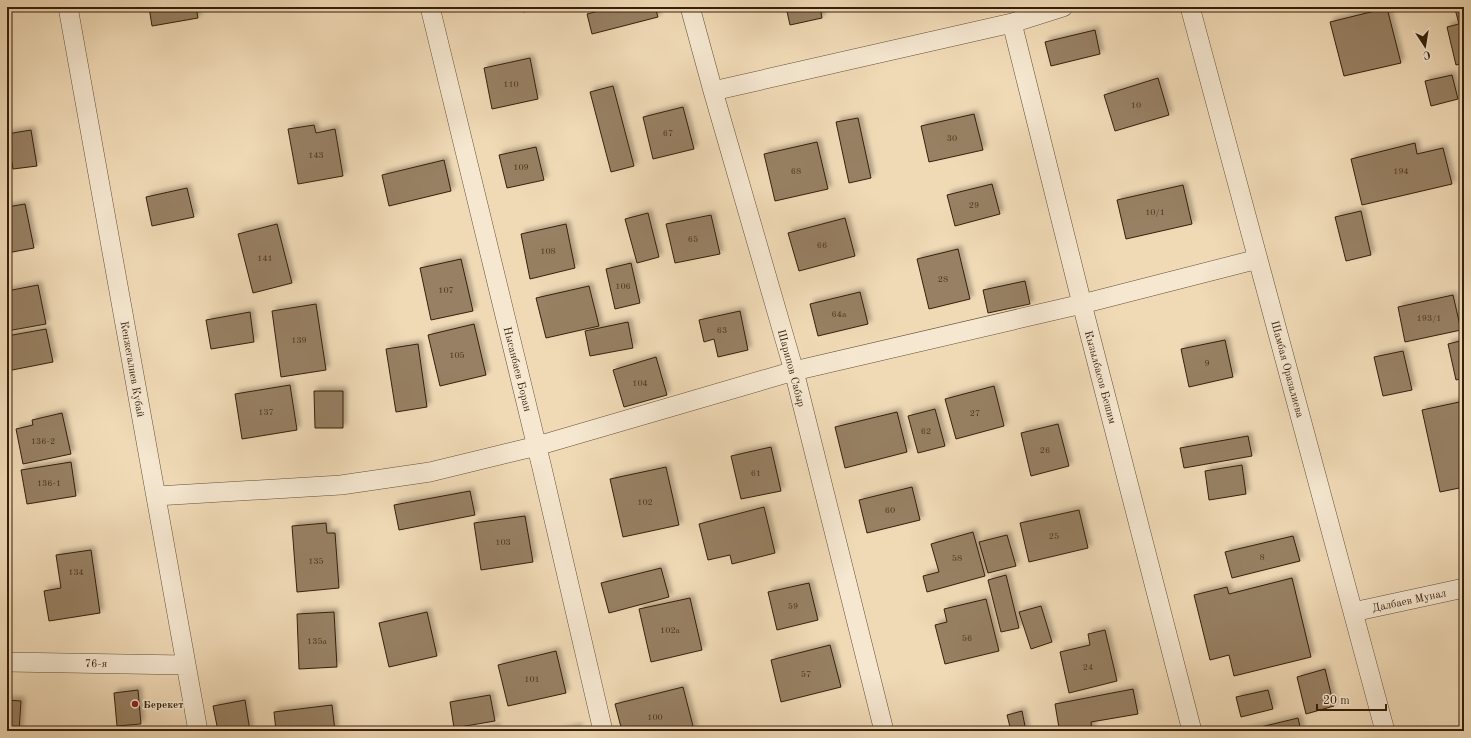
<svg xmlns="http://www.w3.org/2000/svg" width="1471" height="738" font-family="'Old Standard TT',serif">
<defs>
<filter id="shadow"><feDropShadow dx="3.5" dy="-3.5" stdDeviation="2" flood-color="#0004"/></filter>
</defs>
<rect width="100%" height="100%" fill="#f0dab6"/>
<filter id="stains"><feTurbulence type="fractalNoise" baseFrequency=".005" numOctaves="4"/><feColorMatrix values="0 0 0 0 .2 0 0 0 0 .09 0 0 0 0 .02 0 0 0 .5 -.17"/></filter>
<radialGradient id="worn" r=".72"><stop offset=".6" stop-color="#630" stop-opacity="0"/><stop offset="1" stop-color="#630" stop-opacity=".3"/></radialGradient>
<path fill="#978063" stroke="#361f0a" filter="url(#shadow)" d="M 149,7 L 196,7 L 198,18 L 152,26 Z
M 522,7 L 542,7 L 523,12 Z
M 615,7 L 655,7 L 658,17 L 592,34 L 587,14 Z
M 786,7 L 820,7 L 822,18 L 790,25 Z
M 1464,7 L 1464,63 L 1456,65 L 1447,27 L 1459,24 L 1455,9 Z
M 1387,8 L 1401,63 L 1344,76 L 1330,22 Z
M 1095,30 L 1100,54 L 1051,66 L 1045,42 Z
M 530,58 L 538,99 L 492,109 L 484,68 Z
M 1452,75 L 1458,99 L 1431,106 L 1425,81 Z
M 1158,78 L 1169,115 L 1115,131 L 1104,95 Z
M 613,86 L 634,166 L 611,172 L 590,92 Z
M 683,107 L 694,149 L 653,159 L 643,117 Z
M 974,114 L 983,150 L 929,162 L 921,126 Z
M 858,118 L 871,178 L 849,183 L 836,122 Z
M 314,125 L 316,133 L 335,129 L 343,176 L 298,184 L 288,129 Z
M 31,130 L 37,166 L 13,169 L 7,134 Z
M 817,142 L 828,189 L 775,201 L 764,154 Z
M 1415,143 L 1417,154 L 1443,148 L 1452,184 L 1362,205 L 1351,159 Z
M 536,147 L 544,180 L 507,188 L 499,155 Z
M 444,160 L 451,191 L 389,206 L 382,175 Z
M 992,184 L 1000,214 L 955,226 L 947,195 Z
M 1183,185 L 1192,224 L 1126,239 L 1117,200 Z
M 187,188 L 194,217 L 152,226 L 146,197 Z
M 25,204 L 34,248 L 7,253 L 7,207 Z
M 1361,211 L 1371,255 L 1346,261 L 1335,217 Z
M 648,213 L 659,257 L 637,263 L 625,219 Z
M 711,215 L 720,254 L 675,263 L 666,224 Z
M 845,218 L 855,256 L 799,271 L 788,233 Z
M 277,224 L 292,283 L 253,293 L 238,234 Z
M 566,224 L 575,268 L 530,279 L 521,234 Z
M 958,249 L 970,299 L 929,309 L 917,259 Z
M 461,259 L 473,311 L 431,320 L 420,268 Z
M 631,263 L 640,303 L 615,309 L 606,269 Z
M 1025,281 L 1030,304 L 988,313 L 983,290 Z
M 38,285 L 46,324 L 7,331 L 7,291 Z
M 589,286 L 599,326 L 546,338 L 536,298 Z
M 860,292 L 868,324 L 818,336 L 810,304 Z
M 1453,295 L 1461,330 L 1405,342 L 1398,307 Z
M 316,304 L 326,370 L 281,377 L 272,311 Z
M 740,311 L 748,350 L 718,357 L 714,339 L 704,342 L 699,320 Z
M 250,312 L 254,342 L 211,349 L 206,320 Z
M 628,322 L 633,348 L 590,356 L 585,331 Z
M 474,324 L 486,375 L 440,386 L 428,335 Z
M 46,329 L 53,362 L 7,371 L 7,336 Z
M 1225,340 L 1233,377 L 1189,387 L 1181,349 Z
M 1464,340 L 1464,378 L 1456,380 L 1448,344 Z
M 418,344 L 427,407 L 396,412 L 386,349 Z
M 1403,351 L 1412,390 L 1383,396 L 1374,357 Z
M 656,357 L 667,395 L 624,407 L 613,370 Z
M 290,385 L 297,430 L 242,439 L 235,394 Z
M 994,386 L 1004,426 L 956,439 L 945,399 Z
M 314,391 L 343,391 L 343,428 L 315,428 Z
M 1464,401 L 1464,440 L 1460,441 L 1464,458 L 1464,487 L 1440,492 L 1422,410 Z
M 935,409 L 945,446 L 918,453 L 908,416 Z
M 897,412 L 907,452 L 845,468 L 835,427 Z
M 62,413 L 71,454 L 23,464 L 16,429 L 33,425 L 32,420 Z
M 1058,424 L 1069,466 L 1031,476 L 1021,433 Z
M 1248,436 L 1252,456 L 1184,468 L 1180,448 Z
M 771,447 L 781,491 L 741,499 L 731,456 Z
M 71,462 L 76,496 L 27,504 L 21,470 Z
M 1242,465 L 1246,494 L 1209,500 L 1205,471 Z
M 666,467 L 679,525 L 623,537 L 610,479 Z
M 912,487 L 920,520 L 867,533 L 859,500 Z
M 470,491 L 475,515 L 399,530 L 394,505 Z
M 764,507 L 775,553 L 732,564 L 730,555 L 708,560 L 699,524 Z
M 1079,510 L 1088,548 L 1029,562 L 1020,523 Z
M 525,516 L 533,562 L 481,570 L 474,523 Z
M 326,523 L 327,533 L 335,533 L 339,588 L 297,592 L 292,526 Z
M 973,532 L 985,576 L 927,592 L 923,576 L 939,572 L 931,544 Z
M 1007,535 L 1016,566 L 988,573 L 979,542 Z
M 1293,536 L 1300,561 L 1232,578 L 1225,552 Z
M 91,550 L 100,613 L 49,621 L 44,591 L 61,588 L 56,555 Z
M 661,568 L 669,597 L 609,613 L 601,583 Z
M 1006,575 L 1019,628 L 1001,632 L 988,580 Z
M 1292,578 L 1311,657 L 1234,676 L 1229,655 L 1210,660 L 1194,595 L 1227,587 L 1229,594 Z
M 809,583 L 818,620 L 777,630 L 768,592 Z
M 690,598 L 702,650 L 651,662 L 639,609 Z
M 986,599 L 999,651 L 945,664 L 935,625 L 947,622 L 944,609 Z
M 1041,606 L 1052,642 L 1031,649 L 1019,612 Z
M 334,612 L 337,667 L 299,669 L 297,614 Z
M 427,612 L 437,656 L 389,667 L 379,623 Z
M 1105,630 L 1117,681 L 1069,693 L 1060,652 L 1090,645 L 1088,634 Z
M 830,645 L 841,687 L 781,702 L 771,660 Z
M 556,651 L 566,693 L 508,706 L 498,665 Z
M 1325,669 L 1334,706 L 1306,714 L 1297,677 Z
M 683,687 L 694,730 L 688,731 L 622,731 L 615,704 Z
M 1133,689 L 1138,714 L 1091,722 L 1092,731 L 1068,731 L 1067,727 L 1059,728 L 1055,704 Z
M 138,690 L 141,724 L 117,726 L 114,693 Z
M 1268,690 L 1273,709 L 1241,717 L 1236,697 Z
M 490,695 L 495,721 L 454,728 L 450,702 Z
M 7,700 L 21,701 L 19,731 L 7,731 Z
M 245,700 L 250,731 L 218,731 L 213,706 Z
M 332,705 L 335,731 L 276,731 L 274,712 Z
M 1022,711 L 1026,731 L 1011,731 L 1007,715 Z
M 1298,718 L 1301,731 L 1244,731 Z
M 496,727 L 497,731 L 479,731 Z
M 578,727 L 579,731 L 561,731 Z"/>
<g fill="none" stroke-linecap="round" stroke-linejoin="round">
<defs>
<path id="street" d="M 68,7 L 198,731
M 430,7 L 542,468 L 603,731
M 690,7 L 713,91 L 794,371 L 884,731
M 1190,7 L 1385,731
M 1012,23 L 1082,304 L 1192,731
M 713,91 L 1012,23 L 1063,7
M 156,496 L 341,485 L 430,472 L 537,446 L 794,371 L 1082,304 L 1258,259
M 1353,612 L 1464,588
M 7,662 L 185,665"/>
</defs>
<use href="#street" stroke="#644e35" stroke-width="20"/>
<use href="#street" stroke="#f5e7d0" stroke-width="19"/>
</g>
<circle fill="#8f2418" stroke="#f5e7d0" stroke-width="1.5" cx="135" cy="704" r="4"/>
<g text-anchor="middle" stroke-width="3" stroke-linejoin="round" paint-order="stroke">
<g font-size="9" fill="#4e3720">
<text x="511" y="87">110</text>
<text x="1136" y="108">10</text>
<text x="668" y="136">67</text>
<text x="952" y="141">30</text>
<text x="316" y="158">143</text>
<text x="521" y="170">109</text>
<text x="796" y="174">68</text>
<text x="1401" y="174">194</text>
<text x="974" y="208">29</text>
<text x="1155" y="215">10/1</text>
<text x="693" y="242">65</text>
<text x="822" y="248">66</text>
<text x="548" y="254">108</text>
<text x="265" y="261">141</text>
<text x="943" y="282">28</text>
<text x="623" y="289">106</text>
<text x="446" y="293">107</text>
<text x="839" y="317">64а</text>
<text x="1429" y="321">193/1</text>
<text x="722" y="333">63</text>
<text x="299" y="343">139</text>
<text x="457" y="358">105</text>
<text x="1207" y="366">9</text>
<text x="640" y="386">104</text>
<text x="266" y="415">137</text>
<text x="975" y="416">27</text>
<text x="926" y="434">62</text>
<text x="43" y="444">136-2</text>
<text x="1045" y="453">26</text>
<text x="756" y="476">61</text>
<text x="49" y="486">136-1</text>
<text x="645" y="505">102</text>
<text x="890" y="513">60</text>
<text x="1054" y="539">25</text>
<text x="503" y="545">103</text>
<text x="1262" y="560">8</text>
<text x="957" y="561">58</text>
<text x="316" y="564">135</text>
<text x="76" y="575">134</text>
<text x="793" y="609">59</text>
<text x="670" y="633">102а</text>
<text x="967" y="641">56</text>
<text x="317" y="644">135а</text>
<text x="1088" y="670">24</text>
<text x="806" y="677">57</text>
<text x="532" y="682">101</text>
<text x="655" y="720">100</text>
</g>
<g font-size="11" fill="#361f0a" stroke="#f5e7d0">
<text transform="translate(792 368) rotate(75)" y="4">Шарипов Сабыр</text>
<text transform="translate(133 369) rotate(80)" y="4">Кенжегалиев Кубай</text>
<text transform="translate(518 369) rotate(76)" y="4">Нысанбаев Боран</text>
<text transform="translate(1288 369) rotate(75)" y="4">Шамбая Оразалиева</text>
<text transform="translate(1101 377) rotate(75)" y="4">Кызылбасов Бешим</text>
<text transform="translate(1409 600) rotate(-12)" y="4">Далбаев Мунал</text>
<text transform="translate(96 663) rotate(1)" y="4">76-я</text>
</g>
<g font-size="11" font-weight="bold" fill="#361f0a" stroke="#f5e7d0" text-anchor="start">
<text x="143" y="708">Берекет</text>
</g>
</g>
<rect width="1471" height="738" fill="none" stroke="#f0dab6" stroke-width="24"/>
<rect x="8" y="8" width="1455" height="722" fill="none" stroke="#361f0a" stroke-width="2"/>
<rect x="12" y="12" width="1447" height="714" fill="none" stroke="#361f0a"/>
<g transform="translate(1425 46) rotate(168)" stroke="#f5e7d0" stroke-width="3" paint-order="stroke">
<path d="M0-3L7 15L0 10L-7 15Z" fill="#361f0a"/>
<text y="-6" font-size="11" font-weight="bold" text-anchor="middle" fill="#361f0a">С</text>
</g>
<path d="M1317 704v6h69v-6" fill="none" stroke="#361f0a" stroke-width="2"/>
<text x="1323" y="704" font-size="12" fill="#361f0a" stroke="#f5e7d0" stroke-width="3" paint-order="stroke">20 m</text>
<rect width="100%" height="100%" filter="url(#stains)"/>
<rect width="100%" height="100%" fill="url(#worn)"/>
</svg>
